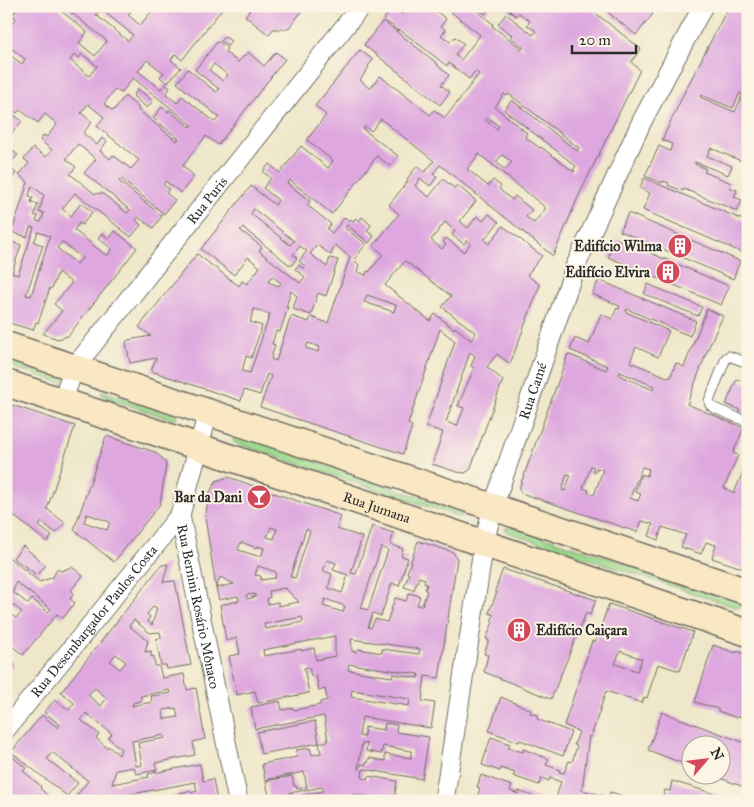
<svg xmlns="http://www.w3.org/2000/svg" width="754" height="807" font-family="'IM FELL Great Primer',serif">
<rect width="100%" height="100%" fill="#fcf5e5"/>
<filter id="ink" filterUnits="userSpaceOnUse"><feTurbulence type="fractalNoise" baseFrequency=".02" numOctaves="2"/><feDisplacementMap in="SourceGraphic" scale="10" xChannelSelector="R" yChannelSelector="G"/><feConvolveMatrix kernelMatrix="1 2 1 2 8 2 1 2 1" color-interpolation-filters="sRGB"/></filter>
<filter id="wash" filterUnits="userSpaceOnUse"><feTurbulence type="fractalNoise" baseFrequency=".0096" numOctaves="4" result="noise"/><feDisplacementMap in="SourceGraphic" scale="20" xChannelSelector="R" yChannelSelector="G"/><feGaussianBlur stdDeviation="1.12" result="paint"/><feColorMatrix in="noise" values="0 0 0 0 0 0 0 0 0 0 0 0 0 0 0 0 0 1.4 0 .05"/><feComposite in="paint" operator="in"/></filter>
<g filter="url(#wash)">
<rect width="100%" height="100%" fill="#eee7c9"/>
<path fill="#9ad88c" stroke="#62825c" d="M 6,357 L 33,365 L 31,373 L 6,365 Z
M 36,366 L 66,377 L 64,384 L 34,374 Z
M 102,391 L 177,415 L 177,417 L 174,420 L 103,397 L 101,395 Z
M 237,435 L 461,511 L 463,513 L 462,516 L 460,517 L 238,444 L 235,443 L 233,440 L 235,436 Z
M 509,526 L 738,600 L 741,602 L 742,605 L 739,607 L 735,607 L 507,532 L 505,529 Z"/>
<g id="blocks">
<path fill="#dea7df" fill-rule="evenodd" d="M 13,6 L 55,6 L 87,32 L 79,43 L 95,56 L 107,41 L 63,6 L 89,6 L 95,11 L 96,9 L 99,11 L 96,15 L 128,41 L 133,35 L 97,6 L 135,6 L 128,15 L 140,25 L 156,6 L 218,6 L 222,9 L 182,60 L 175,54 L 171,60 L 181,68 L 167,83 L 160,77 L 164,73 L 147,60 L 138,71 L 161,89 L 165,84 L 170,88 L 166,94 L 177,103 L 182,96 L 215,122 L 219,117 L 177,83 L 188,69 L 216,92 L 219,89 L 195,70 L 218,41 L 227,48 L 225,52 L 238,62 L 248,52 L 264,66 L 276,52 L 285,59 L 218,145 L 206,136 L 194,151 L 183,166 L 194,176 L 181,193 L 165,181 L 163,184 L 169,189 L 166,193 L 175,200 L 164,214 L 121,179 L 119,181 L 162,216 L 153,228 L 138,217 L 136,220 L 141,225 L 131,237 L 75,193 L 62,209 L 71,216 L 81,203 L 92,212 L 82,225 L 79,223 L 74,230 L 107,256 L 112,249 L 98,238 L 102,233 L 109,239 L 115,231 L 137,248 L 68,336 L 58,339 L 43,334 L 62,311 L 54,304 L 72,283 L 58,272 L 52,288 L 50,288 L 38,323 L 36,322 L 33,330 L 6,322 L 6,225 L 13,228 L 28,182 L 19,175 L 29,163 L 24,159 L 33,148 L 46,157 L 52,150 L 40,140 L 44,135 L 47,137 L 57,124 L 45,114 L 38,123 L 20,110 L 17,113 L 6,105 L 6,52 L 22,64 L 25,59 L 6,44 L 6,28 L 8,29 L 16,18 L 12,15 L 17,9 ZM 75,54 L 79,58 L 82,54 L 97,66 L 89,76 L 70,60 ZM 214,64 L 228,75 L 223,81 L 209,70 ZM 133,78 L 192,125 L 190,127 L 169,110 L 168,112 L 162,107 L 153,118 L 179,139 L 177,141 L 138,110 L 139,108 L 125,96 L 113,111 L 104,104 L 115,89 L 121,93 ZM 88,104 L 104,117 L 97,126 L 139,160 L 131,169 L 113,155 L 110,159 L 100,151 L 107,141 L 102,138 L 97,145 L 83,133 L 92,122 L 81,113 ZM 78,144 L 96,159 L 84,173 L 130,210 L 127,213 L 102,193 L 95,194 L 70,174 L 76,167 L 66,159 ZM 32,186 L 44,195 L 39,212 L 44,213 L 41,222 L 36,221 L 38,216 L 34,215 L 38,204 L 31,202 L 33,197 L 29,196 ZM 30,227 L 34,228 L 18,275 L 12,273 L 21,245 L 9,241 L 11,232 L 27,237 ZM 38,232 L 50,236 L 31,296 L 26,295 L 43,245 L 34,242 ZM 62,242 L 82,258 L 77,264 L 57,248 Z
M 253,6 L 306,6 L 288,29 L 273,29 L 269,35 L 245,16 Z
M 408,6 L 430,6 L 446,19 L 441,26 L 446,30 L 441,35 L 450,42 L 455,37 L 464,44 L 455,55 L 461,60 L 480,35 L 450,11 L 453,6 L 471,6 L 493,24 L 492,26 L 522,49 L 523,47 L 510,37 L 512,35 L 498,24 L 506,14 L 533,35 L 536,31 L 527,25 L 530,21 L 519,13 L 516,16 L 504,6 L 599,6 L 594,12 L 641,49 L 631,62 L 640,70 L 579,195 L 553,256 L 440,165 L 433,174 L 437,177 L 430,186 L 420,178 L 415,186 L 429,197 L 443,179 L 454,188 L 457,185 L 476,201 L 460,221 L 468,228 L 477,216 L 483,221 L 489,214 L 499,222 L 484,240 L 489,244 L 503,226 L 542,256 L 527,275 L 540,285 L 510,364 L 497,354 L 487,367 L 503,380 L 470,470 L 465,473 L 457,472 L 432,464 L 443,432 L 426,427 L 455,341 L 440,329 L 408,424 L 412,426 L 403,454 L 260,407 L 271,376 L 267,374 L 260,395 L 244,390 L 241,401 L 151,371 L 156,358 L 130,363 L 126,342 L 128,340 L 151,336 L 139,327 L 197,254 L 239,286 L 242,281 L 247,284 L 260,267 L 248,257 L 234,275 L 201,249 L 251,186 L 275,205 L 278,200 L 263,188 L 271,178 L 263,172 L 269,164 L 280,173 L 301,146 L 328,168 L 333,161 L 307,140 L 326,115 L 315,106 L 360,50 L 373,60 L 368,66 L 369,67 L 360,80 L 370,89 L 380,76 L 430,115 L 434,110 L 445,118 L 479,74 L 475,71 L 469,79 L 449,63 L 447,66 L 399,29 L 398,31 L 384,19 L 393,7 L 402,14 ZM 504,94 L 507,96 L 509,94 L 579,148 L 577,151 L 512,100 L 504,110 L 576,166 L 573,170 L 575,171 L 574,172 L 541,147 L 540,148 L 525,137 L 527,133 L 495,107 ZM 487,117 L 499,126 L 497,129 L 485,120 ZM 381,119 L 434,161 L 425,172 L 417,166 L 407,179 L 408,181 L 389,205 L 399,214 L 373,246 L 383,254 L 369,272 L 367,271 L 366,275 L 357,272 L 359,265 L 354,260 L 366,244 L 345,228 L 347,225 L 369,243 L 374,236 L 367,231 L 371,225 L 362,217 L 359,221 L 356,218 L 353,221 L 351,219 L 349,221 L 345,217 L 332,233 L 327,229 L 331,224 L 307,205 L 310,201 L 287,183 L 290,180 L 332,214 L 377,156 L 390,166 L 398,156 L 363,129 L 365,126 L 371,131 ZM 479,154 L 546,208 L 534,223 L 526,217 L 532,210 L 515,196 L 512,200 L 499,189 L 501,186 L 493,180 L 488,186 L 467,169 ZM 502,155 L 512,162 L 505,170 L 496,162 ZM 254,209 L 294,241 L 290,245 L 251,214 ZM 445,222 L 455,231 L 452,235 L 464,244 L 467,240 L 471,243 L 464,252 L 446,238 L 443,242 L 446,244 L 442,249 L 431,240 ZM 243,228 L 291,266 L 297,258 L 293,255 L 300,246 L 307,251 L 299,261 L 305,266 L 303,268 L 299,265 L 295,269 L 305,277 L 300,283 L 259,251 L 262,247 L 240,230 ZM 317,245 L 331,255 L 335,245 L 350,257 L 328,323 L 311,317 L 309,322 L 291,316 L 276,361 L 271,359 L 275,345 L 272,344 L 276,331 L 280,332 L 288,307 L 286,307 L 291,291 L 297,296 L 293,309 L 311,315 L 318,293 L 326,296 L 338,260 L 330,258 L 327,267 L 310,254 ZM 405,261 L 451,296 L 442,307 L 476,333 L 471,340 L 455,327 L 454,329 L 435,314 L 430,321 L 385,285 ZM 272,276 L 281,283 L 279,286 L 268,282 ZM 367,295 L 396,305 L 394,312 L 364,302 ZM 254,309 L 270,314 L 250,373 L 242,371 L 246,356 L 251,358 L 262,326 L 250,322 ZM 308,343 L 320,347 L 318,352 L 306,348 ZM 470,352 L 475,356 L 471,366 L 474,368 L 458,406 L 464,408 L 457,426 L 446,422 Z
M 475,6 L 491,6 L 485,14 Z
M 600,6 L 643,6 L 653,14 L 636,35 Z
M 660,6 L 672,6 L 669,13 Z
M 729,6 L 748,6 L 748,164 L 711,148 L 707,156 L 732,166 L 728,175 L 695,162 L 695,164 L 706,169 L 704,172 L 731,183 L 729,187 L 737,190 L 734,197 L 742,200 L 737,211 L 684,189 L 683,191 L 668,185 L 669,183 L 663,181 L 662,183 L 645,176 L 659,146 L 670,151 L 672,144 L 662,140 L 685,91 ZM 740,93 L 743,94 L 735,112 L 700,97 L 701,95 L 733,108 Z
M 383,21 L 438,64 L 437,65 L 449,75 L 441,85 L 450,92 L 440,105 L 364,45 Z
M 224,36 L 231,41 L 228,46 L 221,41 Z
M 138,89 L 153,101 L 147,108 L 133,96 Z
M 6,109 L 22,121 L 7,139 L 6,138 Z
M 6,146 L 18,155 L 12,161 L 6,156 Z
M 6,165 L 16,173 L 13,177 L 9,174 L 6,177 Z
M 644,178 L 748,222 L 748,255 L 643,210 L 650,193 L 640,188 Z
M 628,213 L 740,261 L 733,279 L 620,231 Z
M 617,239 L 729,286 L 721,305 L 608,257 Z
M 599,280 L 696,321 L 690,336 L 627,309 L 626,312 L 669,331 L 658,357 L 636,347 L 630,362 L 670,378 L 676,363 L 684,367 L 707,309 L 723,316 L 710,344 L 687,404 L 744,428 L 733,453 L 738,455 L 724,488 L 734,493 L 748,460 L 748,570 L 712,558 L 716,545 L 706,542 L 701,554 L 681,547 L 686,535 L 662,527 L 658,540 L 649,536 L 653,524 L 642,521 L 637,532 L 521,493 L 519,489 L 568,354 L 606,370 L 608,366 L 570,350 L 575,338 L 589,344 L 601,314 L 612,319 L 617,308 L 619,309 L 620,306 L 592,294 ZM 620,372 L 654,386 L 653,390 L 619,375 ZM 591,466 L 594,467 L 593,471 L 595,472 L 597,468 L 603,470 L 594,495 L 588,493 L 589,490 L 583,488 ZM 642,467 L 649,469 L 647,476 L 641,474 L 635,492 L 641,494 L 638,501 L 630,498 ZM 567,474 L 571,475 L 565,491 L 562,490 Z
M 648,284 L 702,307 L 698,316 L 644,294 Z
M 737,379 L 748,384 L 748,416 L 738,413 L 740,410 L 726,404 Z
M 6,403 L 75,426 L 47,509 L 65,523 L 56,533 L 42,522 L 39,526 L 52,536 L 47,542 L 14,516 L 14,515 L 6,517 Z
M 106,436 L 155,452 L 165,461 L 166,466 L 160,504 L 114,562 L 74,530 ZM 87,514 L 110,522 L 107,530 L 84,522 Z
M 228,477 L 341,516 L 337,529 L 362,537 L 351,573 L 356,574 L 372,526 L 394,533 L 390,544 L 403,549 L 401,556 L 408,558 L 399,586 L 392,583 L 381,616 L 373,613 L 368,627 L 371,628 L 375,619 L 387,622 L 395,598 L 406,601 L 409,593 L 420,596 L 417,605 L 422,606 L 427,591 L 425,590 L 427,584 L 424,583 L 425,579 L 419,577 L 414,590 L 404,587 L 409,574 L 407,573 L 418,541 L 453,552 L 457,559 L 439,678 L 425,676 L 422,701 L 435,703 L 431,728 L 362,717 L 359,736 L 364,737 L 365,727 L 384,730 L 385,723 L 397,725 L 396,732 L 429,737 L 422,779 L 363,769 L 362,778 L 368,779 L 369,776 L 397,781 L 394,801 L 353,794 L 352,801 L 270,801 L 266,781 L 292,776 L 294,786 L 296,786 L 297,789 L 307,788 L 304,772 L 265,780 L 262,764 L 297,757 L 296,750 L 310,748 L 312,755 L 321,753 L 319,743 L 328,741 L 324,716 L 255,729 L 251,707 L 280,701 L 282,710 L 293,708 L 294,710 L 320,705 L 320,702 L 327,700 L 325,689 L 319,691 L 316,675 L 311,676 L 309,667 L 304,668 L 309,693 L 258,703 L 255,691 L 237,695 L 229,656 L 240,654 L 237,638 L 226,641 L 220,605 L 239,601 L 238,596 L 219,600 L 216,588 L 234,584 L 220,577 L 216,588 L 205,517 L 210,492 L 216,481 ZM 271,527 L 277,529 L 274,539 L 267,537 ZM 306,529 L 310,531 L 295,578 L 290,577 ZM 241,542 L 257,548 L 257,546 L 264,548 L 261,557 L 238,550 ZM 381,547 L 388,550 L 368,610 L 361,608 ZM 327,560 L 336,563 L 333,570 L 348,575 L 342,593 L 328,588 L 332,574 L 323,571 ZM 258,566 L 276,572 L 275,578 L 261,580 L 261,576 L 255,575 ZM 285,588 L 299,602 L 278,606 L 278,602 L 268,604 L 267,598 L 270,597 L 269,591 ZM 255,594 L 255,597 L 247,599 L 246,595 ZM 325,599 L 345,606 L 343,612 L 323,606 ZM 302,617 L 303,622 L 265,629 L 264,624 ZM 335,636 L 335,656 L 316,660 L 314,648 L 301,651 L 301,649 L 264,656 L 263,650 ZM 351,639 L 420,649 L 419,654 L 382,649 L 382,653 L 358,649 L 357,652 L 352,651 ZM 349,664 L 419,674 L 418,678 L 393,674 L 392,677 L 348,670 ZM 352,690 L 410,699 L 409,706 L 351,697 ZM 362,743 L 367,744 L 366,751 L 381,754 L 383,746 L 411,751 L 411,758 L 385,754 L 385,761 L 369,758 L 368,763 L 366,762 L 365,765 L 361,764 L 360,769 L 358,769 ZM 322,787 L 323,791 L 290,798 L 289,793 Z
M 23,546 L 46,565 L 37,575 L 13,558 Z
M 6,555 L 40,582 L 53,577 L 57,569 L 61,571 L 72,567 L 83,576 L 71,590 L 74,593 L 70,599 L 75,603 L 63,618 L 57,614 L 23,655 L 6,641 L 13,632 L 6,627 L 6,618 L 10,614 L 16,618 L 22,612 L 6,600 ZM 16,582 L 51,609 L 48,612 L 32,599 L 28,604 L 13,592 Z
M 168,564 L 163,582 L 175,581 L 191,665 L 167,669 L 166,665 L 161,665 L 156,639 L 161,638 L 160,632 L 150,633 L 134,620 L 129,626 L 148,641 L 145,652 L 151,651 L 151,657 L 154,656 L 155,666 L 159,666 L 162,678 L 184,674 L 187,690 L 196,688 L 205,739 L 193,742 L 195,755 L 155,763 L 157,770 L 136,774 L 134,767 L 116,770 L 112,784 L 149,777 L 148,774 L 200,764 L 203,781 L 213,779 L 217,801 L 153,801 L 153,800 L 179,795 L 179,793 L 190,791 L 191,793 L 197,791 L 195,782 L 127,795 L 128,801 L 72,801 L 88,781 L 52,752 L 47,759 L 78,783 L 67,796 L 11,752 L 42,715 L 58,728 L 60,725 L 44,712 L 55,700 L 69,710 L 74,703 L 61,692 L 160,567 L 162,565 ZM 154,606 L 157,608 L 152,625 L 147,621 L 150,617 L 147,614 ZM 116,654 L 126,662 L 120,669 L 110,661 ZM 95,688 L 107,698 L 101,706 L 88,695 ZM 170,690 L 171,693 L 151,696 L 152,702 L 132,706 L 133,703 L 141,701 L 141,696 ZM 176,708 L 178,717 L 164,719 L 163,710 ZM 86,713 L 112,734 L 108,738 L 121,749 L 119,755 L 108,746 L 107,748 L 96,738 L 99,734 L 81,720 ZM 164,735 L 165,738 L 138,743 L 142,765 L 136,766 L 132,741 Z
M 503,569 L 596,600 L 590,615 L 586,613 L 551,699 L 484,672 L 488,655 L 484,654 L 489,640 L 486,639 L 493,622 L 491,621 L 494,615 L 489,613 L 497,592 L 495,591 Z
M 609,604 L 693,632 L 680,671 L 658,664 L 647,698 L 644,697 L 642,703 L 606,691 L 591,737 L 589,736 L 582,790 L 609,797 L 610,792 L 641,801 L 555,801 L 561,782 L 550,778 L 549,781 L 542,778 L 539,785 L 513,776 L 515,773 L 501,768 L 500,771 L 482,765 L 491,737 L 510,744 L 508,748 L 523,752 L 523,749 L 549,759 L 546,765 L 560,770 L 559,772 L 564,773 L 569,761 L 572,762 L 577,746 L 574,745 L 579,732 L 564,725 L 592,641 L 595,642 ZM 620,651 L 642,659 L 637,671 L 615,664 Z
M 713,645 L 736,653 L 737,651 L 748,655 L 748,719 L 738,716 L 737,718 L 718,711 L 718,709 L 695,702 Z
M 6,660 L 15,665 L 6,676 Z
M 501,697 L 531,710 L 530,713 L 538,715 L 537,719 L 571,732 L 563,756 L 520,740 L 519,742 L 489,731 Z
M 662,712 L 748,744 L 748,775 L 744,787 L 712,775 L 722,774 L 722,744 L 692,744 L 692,767 L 648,750 Z
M 315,721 L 319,743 L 261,754 L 257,732 Z
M 9,754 L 26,768 L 23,771 L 41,786 L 40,788 L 53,801 L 32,801 L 27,797 L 25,801 L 6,801 L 6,758 Z
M 481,775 L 512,786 L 510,791 L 519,794 L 519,791 L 545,801 L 476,801 L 480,788 L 477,787 Z
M 672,781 L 722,796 L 721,801 L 662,801 L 665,790 L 670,791 Z"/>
</g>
</g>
<g filter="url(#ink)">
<use href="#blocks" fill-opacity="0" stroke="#6f6d62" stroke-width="1"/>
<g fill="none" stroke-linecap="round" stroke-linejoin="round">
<defs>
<path id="service" d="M 748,363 L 729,356 L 726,358 L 709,401 L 710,405 L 714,408 L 748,422"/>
<g id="minor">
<path id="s1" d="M 62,402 L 74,368 L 361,6"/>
<path id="s2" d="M 208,413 L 180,515 L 238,801"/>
<path id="s3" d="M 6,729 L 180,515"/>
<path id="s4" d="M 444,801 L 484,543 L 493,507 L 575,267 L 642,121 L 703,6"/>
</g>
<g id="secondary">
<path d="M 6,345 L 748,592"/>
<path id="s5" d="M 6,383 L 134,425 L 748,633"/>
</g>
</defs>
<use href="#service" stroke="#6f6d62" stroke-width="11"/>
<use href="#minor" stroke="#6f6d62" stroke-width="21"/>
<use href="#secondary" stroke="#6f6d62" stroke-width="29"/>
<use href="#service" stroke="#fff" stroke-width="9"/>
<use href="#minor" stroke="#fff" stroke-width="19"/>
<use href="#secondary" stroke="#fae7c3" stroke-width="26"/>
</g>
</g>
<defs>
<symbol id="building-disc" viewBox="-11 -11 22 22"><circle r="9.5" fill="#d1495b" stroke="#fcf5e5"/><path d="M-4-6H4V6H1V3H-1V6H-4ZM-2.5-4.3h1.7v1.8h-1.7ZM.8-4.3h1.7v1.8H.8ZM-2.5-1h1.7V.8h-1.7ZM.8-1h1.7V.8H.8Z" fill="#fff"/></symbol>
<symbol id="bar-disc" viewBox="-11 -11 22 22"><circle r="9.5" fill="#d1495b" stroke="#fcf5e5"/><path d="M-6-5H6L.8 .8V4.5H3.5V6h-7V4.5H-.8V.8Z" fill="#fff"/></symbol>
</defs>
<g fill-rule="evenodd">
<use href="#building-disc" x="666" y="232" width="28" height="28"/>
<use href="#building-disc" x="654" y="258" width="28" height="28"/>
<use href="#bar-disc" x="245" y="483" width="28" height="28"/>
<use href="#building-disc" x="505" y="616" width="28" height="28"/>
</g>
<g text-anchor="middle" stroke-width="4" stroke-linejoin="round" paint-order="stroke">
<g font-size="14" fill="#2b2b2b" stroke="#fcf5e5">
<text dy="5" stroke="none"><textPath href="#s1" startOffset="250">Rua Puris</textPath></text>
<text dy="5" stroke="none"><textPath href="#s4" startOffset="421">Rua Camé</textPath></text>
<text dy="5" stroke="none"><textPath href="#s5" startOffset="391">Rua Jumana</textPath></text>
<text dy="5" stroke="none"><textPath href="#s2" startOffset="199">Rua Bernini Rosário Mônaco</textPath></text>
<text dy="5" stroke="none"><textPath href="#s3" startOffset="139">Rua Desembargador Paulos Costa</textPath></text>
</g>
<g font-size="14" font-weight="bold" fill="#2b2b2b" stroke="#fcf5e5" text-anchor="end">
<text x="662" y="251">Edifício Wilma</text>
<text x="650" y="277">Edifício Elvira</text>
<text x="242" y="502">Bar da Dani</text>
<text x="536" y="635" text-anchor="start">Edifício Caiçara</text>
</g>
</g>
<rect width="754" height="807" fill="none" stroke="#fcf5e5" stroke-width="25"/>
<g transform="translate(706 760) rotate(62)"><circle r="24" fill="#fcf5e5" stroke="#a8a49b"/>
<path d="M0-4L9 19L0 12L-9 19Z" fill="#d1495b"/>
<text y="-8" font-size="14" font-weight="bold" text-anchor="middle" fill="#2b2b2b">N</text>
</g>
<path d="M572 45v8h64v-8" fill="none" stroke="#2b2b2b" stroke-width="2.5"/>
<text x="579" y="45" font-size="15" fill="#2b2b2b" stroke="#fcf5e5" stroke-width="4" paint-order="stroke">20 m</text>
</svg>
